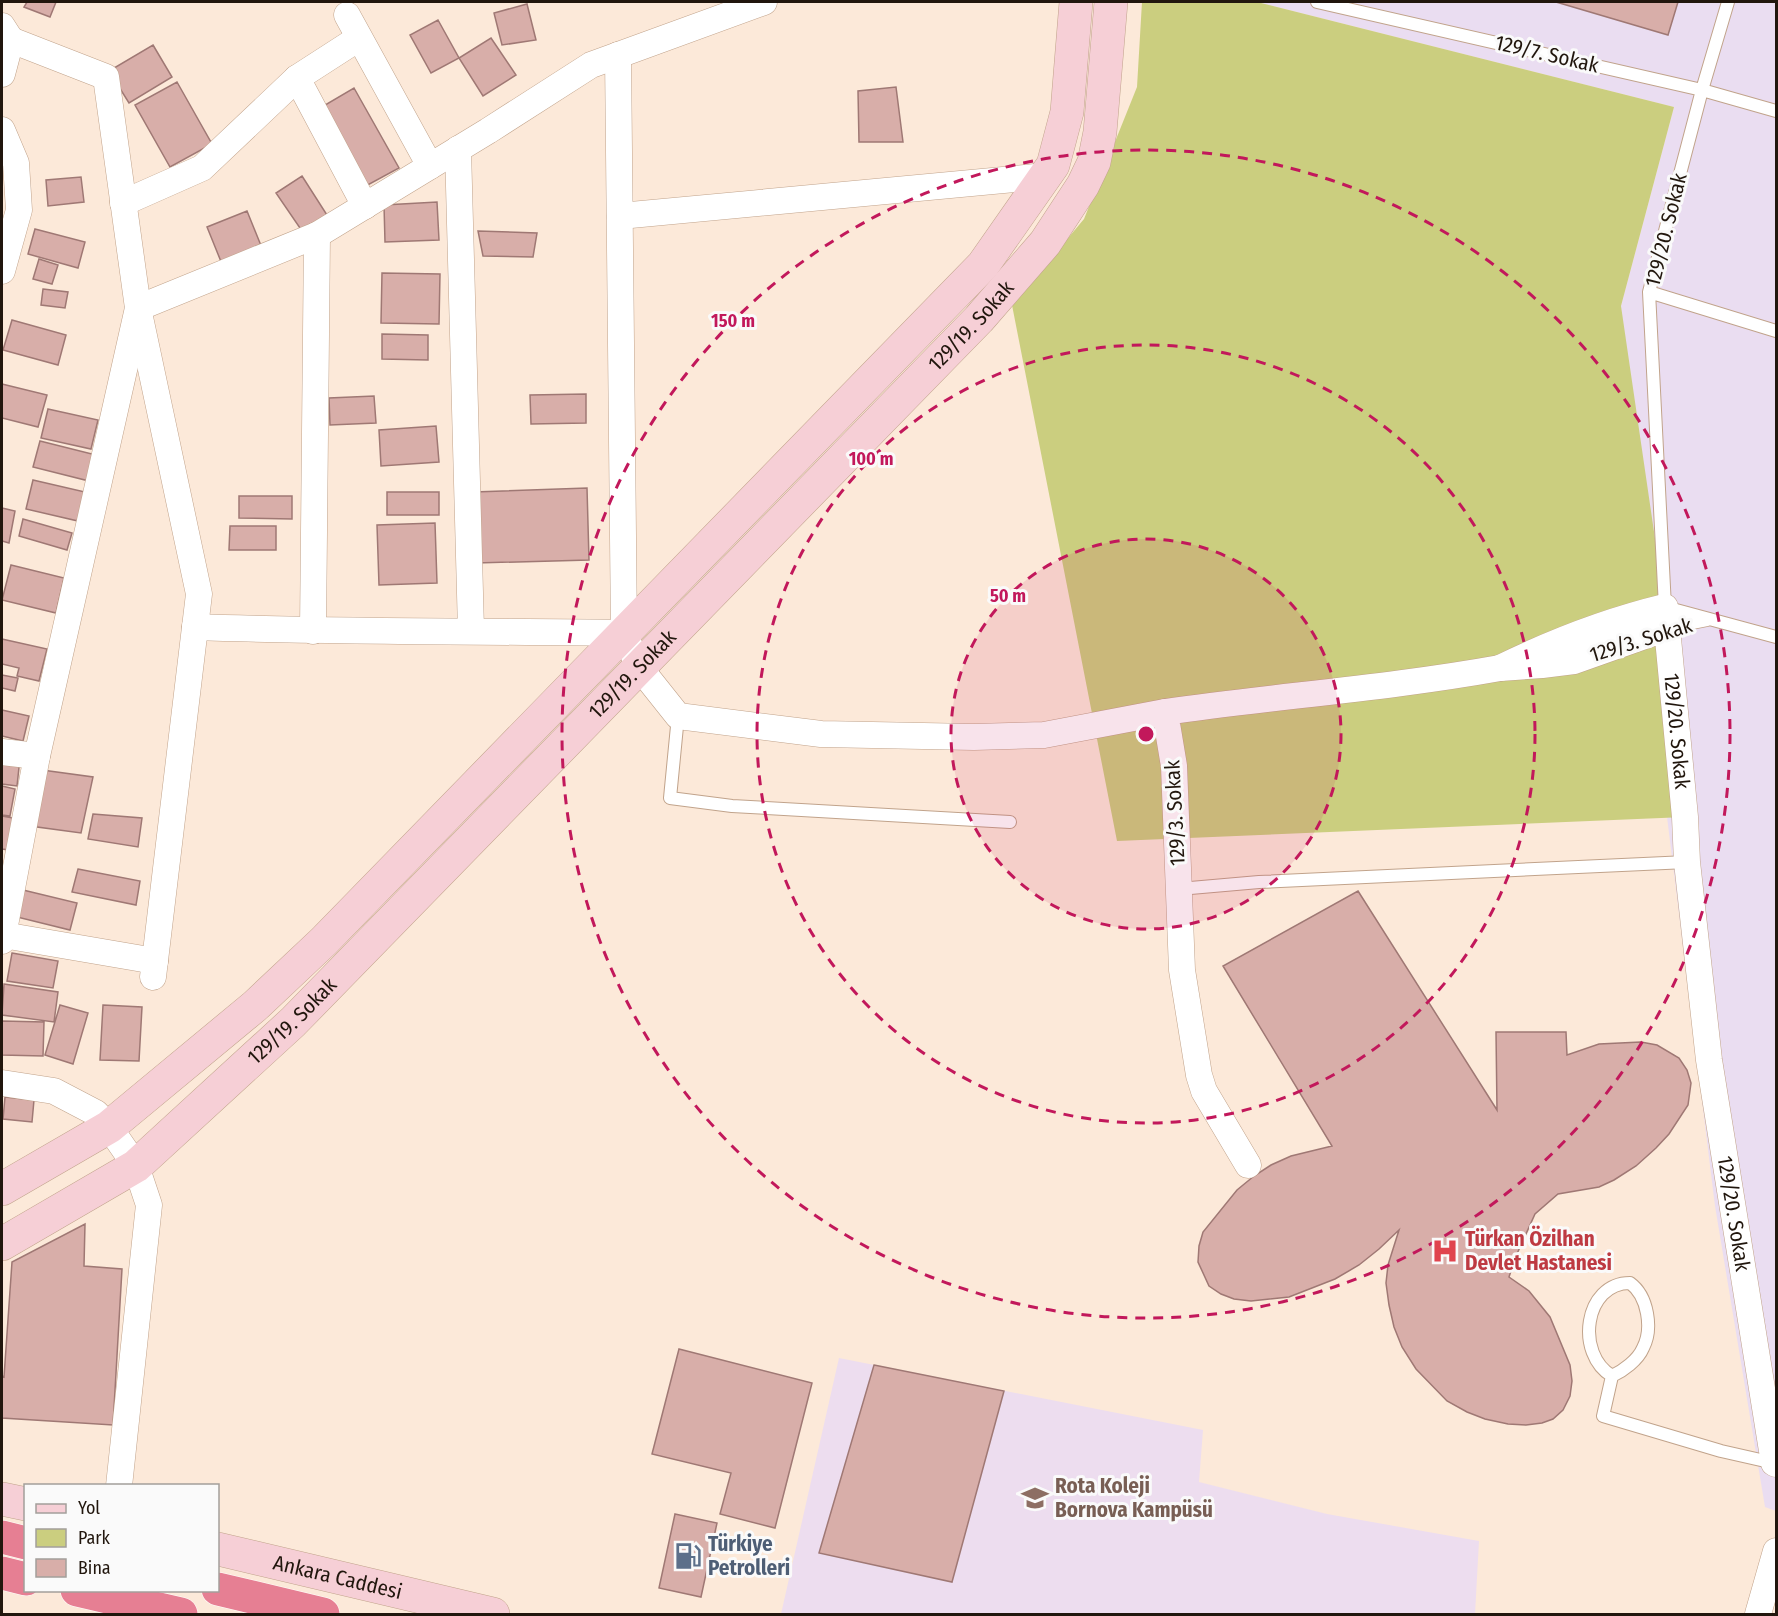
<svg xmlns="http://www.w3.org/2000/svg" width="1778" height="1616" font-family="'Fira Sans Condensed',sans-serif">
<rect width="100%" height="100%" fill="#fce9d9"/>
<path fill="#eaddf1" d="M 1257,2 L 1776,2 L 1776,1511 L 1765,1507 L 1715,1206 L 1641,606 L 1621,306 L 1674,107 Z"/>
<path fill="#edddef" d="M 839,1358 L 1203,1430 L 1199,1482 L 1327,1514 L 1479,1541 L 1475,1614 L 781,1614 Z"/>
<path fill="#cbce7f" d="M 1142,2 L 1257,2 L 1674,107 L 1621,306 L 1665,607 L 1685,817 L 1117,841 L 1012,305 L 1084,219 L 1137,87 Z"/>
<path fill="#d8aea9" stroke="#9f7874" stroke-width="1.5" d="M 27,2 L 56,2 L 50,17 L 24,7 Z
M 1556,2 L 1678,2 L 1668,35 Z
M 527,4 L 536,40 L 502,45 L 494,13 Z
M 438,20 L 459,58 L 431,73 L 410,35 Z
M 491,38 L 516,75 L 483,96 L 459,58 Z
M 153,45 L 172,77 L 129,103 L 109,71 Z
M 177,82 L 212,144 L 170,167 L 135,105 Z
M 896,87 L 903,142 L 859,142 L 858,91 Z
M 354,88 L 399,168 L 364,187 L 320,108 Z
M 302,176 L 327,215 L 302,231 L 276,193 Z
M 81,177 L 84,202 L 48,206 L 46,180 Z
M 437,202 L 439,240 L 385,242 L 384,205 Z
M 247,211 L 262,248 L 222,264 L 207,227 Z
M 35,229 L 85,242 L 78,268 L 28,254 Z
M 478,231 L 537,233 L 533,257 L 483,256 Z
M 39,259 L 58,265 L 52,284 L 33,279 Z
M 382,273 L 440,274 L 439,324 L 381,323 Z
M 43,289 L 68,292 L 65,308 L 41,305 Z
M 12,320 L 66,335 L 58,365 L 3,350 Z
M 382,334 L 428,335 L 428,360 L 382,359 Z
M 2,384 L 47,395 L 38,427 L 2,418 Z
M 586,394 L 586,423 L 531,424 L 530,395 Z
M 374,396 L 376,423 L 330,425 L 329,398 Z
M 48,409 L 98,420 L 91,449 L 41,438 Z
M 436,426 L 439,462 L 381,466 L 379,430 Z
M 40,441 L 96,455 L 89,481 L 33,467 Z
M 33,480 L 85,492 L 78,521 L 26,509 Z
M 587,488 L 589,560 L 476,563 L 474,492 Z
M 387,492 L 439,492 L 439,515 L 387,515 Z
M 239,496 L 292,496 L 292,519 L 239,518 Z
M 2,508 L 15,511 L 9,543 L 2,541 Z
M 23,519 L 72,533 L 67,550 L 19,536 Z
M 435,523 L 437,583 L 379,585 L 377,525 Z
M 230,526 L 276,526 L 276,550 L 229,550 Z
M 11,565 L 64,578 L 56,613 L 2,600 Z
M 2,639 L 47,649 L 39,681 L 17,676 L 19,668 L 2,664 Z
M 2,675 L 18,678 L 15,691 L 2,688 Z
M 2,710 L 29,716 L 23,741 L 2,736 Z
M 2,755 L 20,758 L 17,786 L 2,784 Z
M 42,770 L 93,777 L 81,833 L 30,826 Z
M 2,786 L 15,789 L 10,816 L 2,815 Z
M 93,814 L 142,818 L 138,847 L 88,839 Z
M 2,816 L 13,818 L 9,850 L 2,849 Z
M 78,869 L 140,881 L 136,905 L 72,892 Z
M 23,890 L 77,903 L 70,930 L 17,917 Z
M 1358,891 L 1497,1110 L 1496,1032 L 1566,1032 L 1567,1055 L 1599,1044 L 1641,1042 L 1657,1045 L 1679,1058 L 1687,1070 L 1691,1083 L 1688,1105 L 1669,1134 L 1656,1148 L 1636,1166 L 1614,1180 L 1599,1187 L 1558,1194 L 1535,1214 L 1516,1256 L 1509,1277 L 1529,1291 L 1550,1317 L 1570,1365 L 1572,1381 L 1570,1396 L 1563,1410 L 1553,1419 L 1542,1423 L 1526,1425 L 1508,1424 L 1485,1419 L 1467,1412 L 1447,1401 L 1416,1369 L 1402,1347 L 1394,1327 L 1389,1305 L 1386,1283 L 1388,1265 L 1399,1230 L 1379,1249 L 1359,1265 L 1335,1279 L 1289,1297 L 1251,1301 L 1234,1299 L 1221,1294 L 1209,1286 L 1198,1262 L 1199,1246 L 1203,1232 L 1237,1190 L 1254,1176 L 1271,1165 L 1291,1156 L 1332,1146 L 1223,966 Z
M 12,953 L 58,961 L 53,988 L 7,981 Z
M 4,984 L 58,992 L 54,1022 L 2,1015 Z
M 60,1005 L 88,1013 L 73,1064 L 45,1055 Z
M 103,1005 L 142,1007 L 139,1061 L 100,1060 Z
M 2,1021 L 44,1022 L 43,1056 L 2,1055 Z
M 5,1097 L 34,1100 L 32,1122 L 3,1119 Z
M 85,1224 L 84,1266 L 122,1269 L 113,1425 L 2,1418 L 2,1376 L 4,1377 L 12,1262 Z
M 679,1349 L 812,1383 L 775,1528 L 720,1514 L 731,1473 L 652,1454 Z
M 874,1365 L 1004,1391 L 952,1582 L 819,1553 Z
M 675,1514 L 717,1523 L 701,1597 L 659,1588 Z"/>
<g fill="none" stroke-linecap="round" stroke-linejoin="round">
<defs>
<path id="service" d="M 1317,2 L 1702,90 L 1776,111
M 1728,2 L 1702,90 L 1649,292 L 1665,607 L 1776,637
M 1649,292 L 1776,331
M 1667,628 L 1707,620
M 678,716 L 670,798 L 732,806 L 1010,822
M 1179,889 L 1259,882 L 1687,862
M 1630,1283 C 1648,1296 1653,1329 1643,1348 C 1638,1360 1623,1371 1612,1376 C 1575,1354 1584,1283 1630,1283 Z
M 1612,1376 L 1603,1416 L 1721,1451 L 1774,1463"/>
<g id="minor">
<path d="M 347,15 L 430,166"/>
<path d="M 11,40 L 106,77 L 138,308 L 199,594 L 153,977"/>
<path d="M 618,55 L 624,633 L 639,667 L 678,716 L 821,734 L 974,737 L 1044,735 L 1165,712"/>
<path d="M 2,74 L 11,40 L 2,26"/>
<path d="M 297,78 L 365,206"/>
<path d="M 2,130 L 16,163 L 19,210 L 2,271"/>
<path d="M 458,149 L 471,630"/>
<path d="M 123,203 L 202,168 L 297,78 L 359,38"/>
<path d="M 620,216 L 1046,176"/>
<path d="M 195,627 C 338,632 481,631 624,633"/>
<path id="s1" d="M 1667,628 L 1574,661 L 1542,665 L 1500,668 C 1553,642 1607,621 1665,607 L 1685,817 L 1687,862 L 1709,1060 L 1774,1463 L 1776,1464"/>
<path d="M 313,631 L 317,235"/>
<path d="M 2,752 L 37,756"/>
<path d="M 3,935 L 155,961"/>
<path d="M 2,941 L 37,756 L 138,308 L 317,235 L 488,131 L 591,65 L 764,2"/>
<path d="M 2,1083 L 54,1091 L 96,1113 L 109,1127 L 136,1166 L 149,1205 L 119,1486"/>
<path d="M 1248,1165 L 1204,1091 L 1199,1075 L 1182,970 L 1174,766 L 1165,712 C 1277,696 1389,688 1500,668"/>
<path d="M 1758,1614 L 1776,1551"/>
</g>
<g id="secondary">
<path d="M 2,1189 L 109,1127 L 255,1006 L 324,941 L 983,265 L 1053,165 L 1067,112 L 1076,2"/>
<path id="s2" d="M 2,1244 L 136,1166 L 293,1022 L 979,319 L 1045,243 L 1083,185 L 1094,162 L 1100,132 L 1111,2"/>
<path d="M 2,1499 L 26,1504"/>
<path id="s3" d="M 218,1549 L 493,1614"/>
</g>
<path id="trunk" d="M 2,1537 L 26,1543
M 2,1573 L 26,1579
M 218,1589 L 323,1614
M 77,1590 L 181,1614"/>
</defs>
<use href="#service" stroke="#c1a38b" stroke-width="14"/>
<use href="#minor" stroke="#c1a38b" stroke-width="27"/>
<use href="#secondary" stroke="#c1a38b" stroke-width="34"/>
<use href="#trunk" stroke="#fff" stroke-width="34"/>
<use href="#service" stroke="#fff" stroke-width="12"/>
<use href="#minor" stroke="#fff" stroke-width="26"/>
<use href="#secondary" stroke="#f6cfd6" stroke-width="33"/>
<use href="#trunk" stroke="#e67f93" stroke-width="33"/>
</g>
<circle cx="1146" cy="734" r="195" fill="#c2185b" fill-opacity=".12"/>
<g fill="none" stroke="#c2185b" stroke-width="3" stroke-dasharray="10 8">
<circle cx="1146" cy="734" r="195"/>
<circle cx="1146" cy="734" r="389"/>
<circle cx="1146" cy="734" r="584"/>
</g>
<defs>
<symbol id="hospital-bare" viewBox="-9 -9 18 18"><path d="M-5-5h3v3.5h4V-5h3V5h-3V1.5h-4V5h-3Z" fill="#e0444e" stroke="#fafafa" stroke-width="2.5" paint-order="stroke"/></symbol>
<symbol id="school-bare" viewBox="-9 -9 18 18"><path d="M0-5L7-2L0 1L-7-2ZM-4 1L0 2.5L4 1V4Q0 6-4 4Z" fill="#8d6e63" stroke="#fafafa" stroke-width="2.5" paint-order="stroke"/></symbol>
<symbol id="fuel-bare" viewBox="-9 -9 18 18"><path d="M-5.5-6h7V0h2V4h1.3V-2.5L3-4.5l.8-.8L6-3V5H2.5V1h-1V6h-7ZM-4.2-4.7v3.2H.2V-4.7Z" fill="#5c6f8a" stroke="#fafafa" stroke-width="2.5" paint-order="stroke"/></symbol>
</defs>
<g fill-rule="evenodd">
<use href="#hospital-bare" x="1426" y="1232" width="38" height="38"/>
<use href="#school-bare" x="1016" y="1479" width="38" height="38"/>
<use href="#fuel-bare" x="669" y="1537" width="38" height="38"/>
</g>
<g text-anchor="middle" stroke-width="6" stroke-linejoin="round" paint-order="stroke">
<g font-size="21" fill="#21160d" stroke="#fafafa">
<text transform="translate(1547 54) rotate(13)" y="7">129/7. Sokak</text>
<text transform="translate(1666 230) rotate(-76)" y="7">129/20. Sokak</text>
<text dy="7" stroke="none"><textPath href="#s2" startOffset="1340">129/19. Sokak</textPath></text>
<text transform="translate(1641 640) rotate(-17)" y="7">129/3. Sokak</text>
<text dy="7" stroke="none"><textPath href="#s2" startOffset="854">129/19. Sokak</textPath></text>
<text dy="7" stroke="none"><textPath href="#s1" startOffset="474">129/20. Sokak</textPath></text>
<text transform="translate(1175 813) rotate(-93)" y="7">129/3. Sokak</text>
<text dy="7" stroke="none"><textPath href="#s2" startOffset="368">129/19. Sokak</textPath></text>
<text dy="7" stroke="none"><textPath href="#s1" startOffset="960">129/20. Sokak</textPath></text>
<text dy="7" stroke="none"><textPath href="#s3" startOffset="123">Ankara Caddesi</textPath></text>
</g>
<g font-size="21" font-weight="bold" fill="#be3a42" stroke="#fafafa" text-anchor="start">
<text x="1465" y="1246">Türkan Özilhan<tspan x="1465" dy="24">Devlet Hastanesi</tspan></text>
</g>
<g font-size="21" font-weight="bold" fill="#785e54" stroke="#fafafa" text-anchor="start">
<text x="1055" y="1493">Rota Koleji<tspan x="1055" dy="24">Bornova Kampüsü</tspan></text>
</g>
<g font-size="21" font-weight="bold" fill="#4e5e75" stroke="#fafafa" text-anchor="start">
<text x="708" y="1551">Türkiye<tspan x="708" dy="24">Petrolleri</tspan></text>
</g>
</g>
<circle cx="1146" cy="734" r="9" fill="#c2185b" stroke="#fafafa" stroke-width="3"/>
<g font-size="18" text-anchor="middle" font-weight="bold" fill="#c2185b" stroke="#fafafa" stroke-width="6" stroke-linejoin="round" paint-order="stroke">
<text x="733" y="327">150 m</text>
<text x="871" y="465">100 m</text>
<text x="1008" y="602">50 m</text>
</g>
<rect width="1778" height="1616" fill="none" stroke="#21160d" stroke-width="6"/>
<rect x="24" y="1484" width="195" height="108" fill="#fafafa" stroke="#a39f9b" stroke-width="1.5"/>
<rect x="36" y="1504" width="30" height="9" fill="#f6cfd6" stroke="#a39f9b" stroke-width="1.5"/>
<text x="78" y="1514" font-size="18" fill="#21160d">Yol</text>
<rect x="36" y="1529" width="30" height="18" fill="#cbce7f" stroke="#a39f9b" stroke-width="1.5"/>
<text x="78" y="1544" font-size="18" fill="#21160d">Park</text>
<rect x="36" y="1559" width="30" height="18" fill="#d8aea9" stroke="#a39f9b" stroke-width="1.5"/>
<text x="78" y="1574" font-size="18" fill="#21160d">Bina</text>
</svg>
